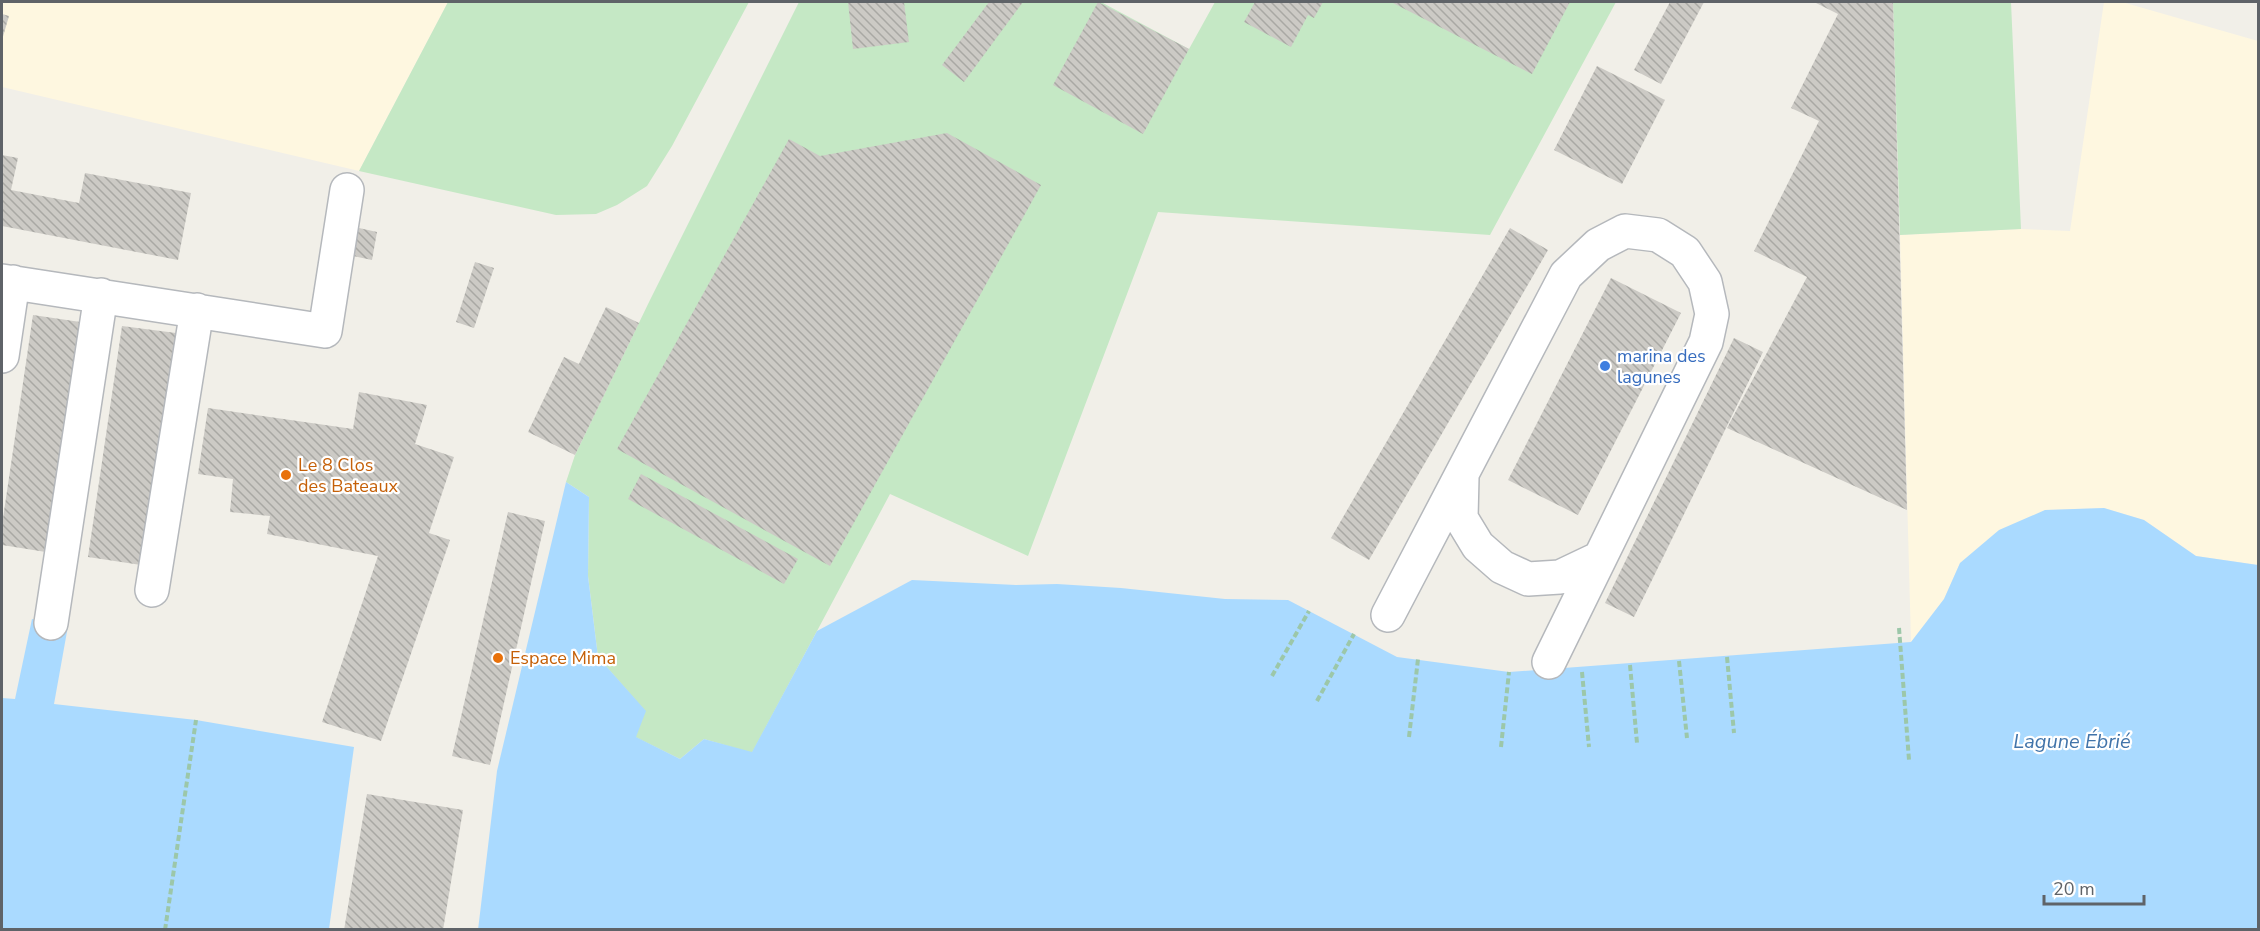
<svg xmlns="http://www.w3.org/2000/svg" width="2260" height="931" font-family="'Nunito Sans',sans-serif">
<defs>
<pattern id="building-back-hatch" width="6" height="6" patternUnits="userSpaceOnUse" patternTransform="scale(1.5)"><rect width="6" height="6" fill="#cccac5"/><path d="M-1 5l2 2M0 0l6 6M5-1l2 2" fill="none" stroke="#a9a8a4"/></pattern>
</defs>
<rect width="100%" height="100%" fill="#f1efe8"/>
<path fill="#fef7e0" d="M 2,2 L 448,2 L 359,171 L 2,87 Z
M 2104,2 L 2122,2 L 2258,41 L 2258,565 L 2196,556 L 2144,520 L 2104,508 L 2045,510 L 1960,563 L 1944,599 L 1911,642 L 1900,235 L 2021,229 L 2070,231 Z"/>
<path fill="#c5e8c5" d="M 448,2 L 749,2 L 672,146 L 647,186 L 617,205 L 596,214 L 556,215 L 359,171 Z
M 799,2 L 1101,2 L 1189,49 L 1215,2 L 1616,2 L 1490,235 L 1158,212 L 1028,556 L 890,494 L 752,753 L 704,739 L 680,759 L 635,737 L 645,711 L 598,657 L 588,576 L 589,497 L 566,482 L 575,455 L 650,300 Z
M 1893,2 L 2011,2 L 2021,229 L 1900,235 Z"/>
<path fill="#aadaff" d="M 566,482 L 589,497 L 588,576 L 598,657 L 646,711 L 636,737 L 680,759 L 704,739 L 752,752 L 817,631 L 912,580 L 1016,585 L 1057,584 L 1121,588 L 1225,599 L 1288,600 L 1397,657 L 1509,672 L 1911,642 L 1944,599 L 1960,563 L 1999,530 L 2045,510 L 2104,508 L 2144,520 L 2196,556 L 2258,565 L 2258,929 L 478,930 L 497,771 Z
M 32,619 L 68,626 L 54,704 L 196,720 L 354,747 L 329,929 L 2,930 L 2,698 L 15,699 Z"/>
<path fill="url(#building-back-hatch)" d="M 848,2 L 904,2 L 909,42 L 853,49 Z
M 989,2 L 1023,2 L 964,82 L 942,65 Z
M 1098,2 L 1189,49 L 1143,134 L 1053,85 Z
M 1255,2 L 1323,2 L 1314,18 L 1308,15 L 1291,47 L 1244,22 Z
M 1391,2 L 1570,2 L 1532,74 Z
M 1670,2 L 1704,2 L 1661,84 L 1634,70 Z
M 1814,2 L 1893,2 L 1907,510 L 1727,428 L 1807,277 L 1754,251 L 1819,121 L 1791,108 L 1838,14 Z
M 2,14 L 9,16 L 2,40 Z
M 1597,66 L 1665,100 L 1622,184 L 1554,150 Z
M 947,133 L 1041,185 L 830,566 L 617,449 L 789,139 L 820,156 Z
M 2,155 L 18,158 L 11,190 L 79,203 L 85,173 L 191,193 L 178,260 L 2,226 Z
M 359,228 L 377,232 L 372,260 L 353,256 Z
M 1510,228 L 1548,250 L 1369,560 L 1331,538 Z
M 475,262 L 494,268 L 474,328 L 456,322 Z
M 1611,278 L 1681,313 L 1578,515 L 1508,480 Z
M 606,307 L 639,323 L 575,455 L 528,432 L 564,357 L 579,364 Z
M 33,315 L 87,323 L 52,553 L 2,545 L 2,525 Z
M 122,326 L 176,333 L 141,565 L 88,557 Z
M 1734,338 L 1763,352 L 1634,617 L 1605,603 Z
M 359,392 L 427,405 L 415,444 L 454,457 L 429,533 L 450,540 L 381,741 L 322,722 L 378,556 L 267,534 L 270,516 L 230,512 L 233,479 L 198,474 L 208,408 L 353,429 Z
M 641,474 L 798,559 L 784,584 L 628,499 Z
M 508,512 L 545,521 L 490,765 L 452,756 Z
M 367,794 L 463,810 L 443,930 L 344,930 Z"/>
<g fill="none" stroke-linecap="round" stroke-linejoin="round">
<defs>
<path id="minor" d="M 2,281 L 325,331 L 347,190
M 2,356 L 13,282
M 1462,477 L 1461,518 L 1478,546 L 1502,567 L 1528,579 L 1560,577 L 1600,558
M 152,590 L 197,310
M 1388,615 L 1566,275 L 1598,245 L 1625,231 L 1658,235 L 1685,252 L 1705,282 L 1712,314 L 1706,342 L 1549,662
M 51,623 L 101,295"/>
</defs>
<use href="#minor" stroke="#b5b8bc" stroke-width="36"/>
<path stroke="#9cc7a9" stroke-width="4" stroke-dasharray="6 3" stroke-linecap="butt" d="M 1899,628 L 1909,760
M 1727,657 L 1734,733
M 1679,661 L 1687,738
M 1630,665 L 1637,743
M 1582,672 L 1589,747
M 1272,676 L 1309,611
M 1317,701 L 1354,634
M 1409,737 L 1418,659
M 1501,747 L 1509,672
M 165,930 L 196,720"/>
<use href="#minor" stroke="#fff" stroke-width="33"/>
</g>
<circle fill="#3f7fe0" stroke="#fff" stroke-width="2" cx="1605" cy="366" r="6"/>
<g fill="#e8710a" stroke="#fff" stroke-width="2">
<circle cx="286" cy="475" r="6"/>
<circle cx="498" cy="658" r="6"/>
</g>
<g text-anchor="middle" stroke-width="4.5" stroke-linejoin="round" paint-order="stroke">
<g font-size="18" fill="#366cbe" stroke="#fff" text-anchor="start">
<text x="1617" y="362">marina des<tspan x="1617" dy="21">lagunes</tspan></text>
</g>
<g font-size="18" fill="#c56008" stroke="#fff" text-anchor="start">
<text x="298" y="471">Le 8 Clos<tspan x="298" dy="21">des Bateaux</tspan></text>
<text x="510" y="664">Espace Mima</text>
</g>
<g font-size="20" font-style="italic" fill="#4174aa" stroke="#fff">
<text x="2072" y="748">Lagune Ébrié</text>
</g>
</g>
<rect width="2260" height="931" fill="none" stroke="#5f6368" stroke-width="6"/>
<path d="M2044 895v9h100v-9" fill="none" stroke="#5f6368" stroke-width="3"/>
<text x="2053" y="895" font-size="18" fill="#5f6368" stroke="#ffffff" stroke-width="4.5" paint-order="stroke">20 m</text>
</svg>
